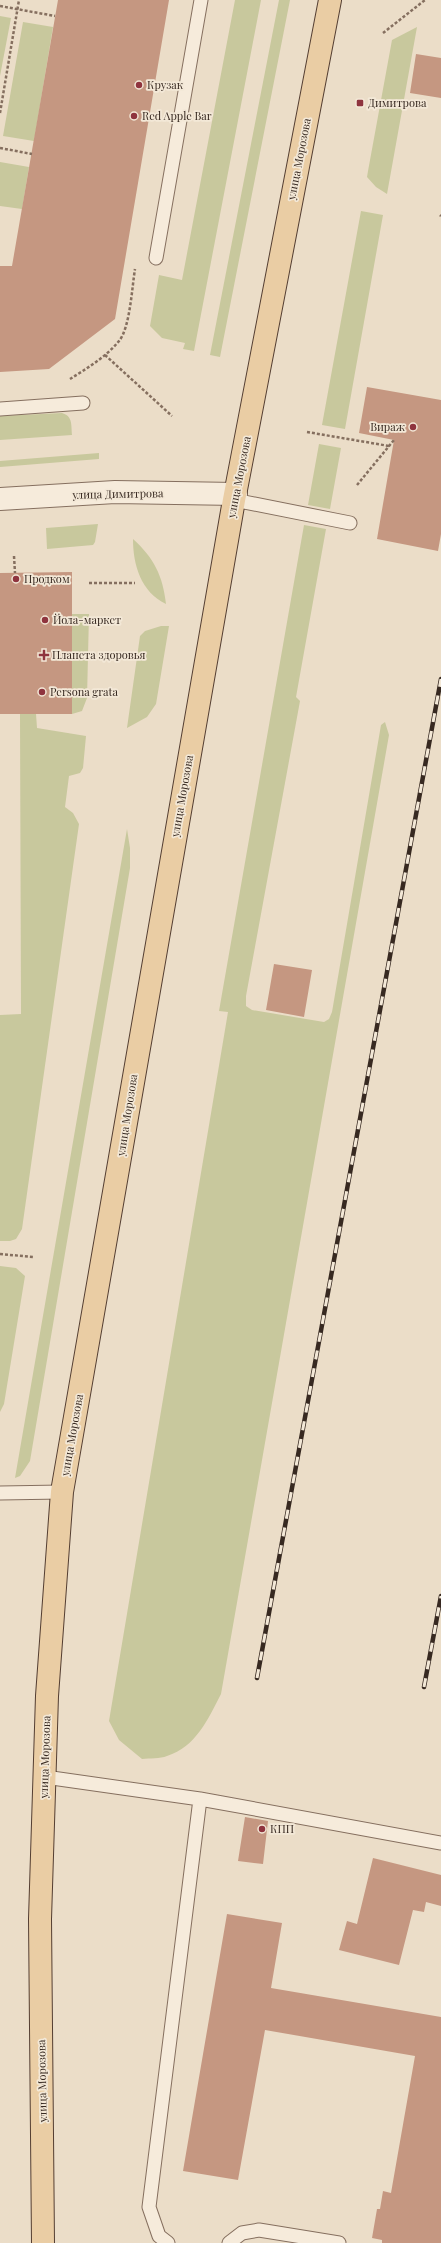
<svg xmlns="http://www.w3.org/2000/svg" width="441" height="2243" font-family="'Playfair Display',serif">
<rect width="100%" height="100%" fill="#ebddc8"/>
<path fill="#c8c89d" d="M 235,0 L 261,0 L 194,351 L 183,349 L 185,343 L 162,338 L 150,326 L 159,275 L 182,280 Z
M 279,0 L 290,0 L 220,357 L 210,355 Z
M 0,16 L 11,18 L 0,76 Z
M 23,22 L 53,27 L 34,141 L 3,136 Z
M 417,27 L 387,194 L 376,187 L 367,177 L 368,171 L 392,40 Z
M 0,162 L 29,167 L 22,209 L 0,206 Z
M 361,211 L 383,215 L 345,429 L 322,425 Z
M 62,413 C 73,416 71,425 72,435 L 0,440 L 0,416 Z
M 319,444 L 341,448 L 330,509 L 308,505 Z
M 99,453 L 99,459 L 0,467 L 0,461 Z
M 98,524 L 95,542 L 93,545 L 47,549 L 46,528 Z
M 304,525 L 326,529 L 296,697 L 300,701 L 246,996 L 246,1006 L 252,1010 L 324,1022 L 329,1019 L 332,1012 L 381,725 L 385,722 L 389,735 L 221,1694 C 208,1719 196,1747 167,1756 C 160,1759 150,1758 142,1759 L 119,1740 L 109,1721 L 228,1012 L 219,1011 Z
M 133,539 C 154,558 163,576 166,604 C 141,592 133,565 133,539 Z
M 72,614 L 89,614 L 87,698 L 82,711 L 72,714 Z
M 161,626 L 169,626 L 156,704 L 147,717 L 127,728 L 140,636 L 145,631 Z
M 20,714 L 36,714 L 37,728 L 86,736 L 83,768 L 80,773 L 69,776 L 65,807 L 73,813 L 79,824 L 22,1229 L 16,1239 L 10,1241 L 0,1241 L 0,1015 L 21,1014 Z
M 127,829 L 130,848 L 130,868 L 30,1461 L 20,1476 L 15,1478 Z
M 0,1266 L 16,1268 L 25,1276 L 4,1404 L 0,1412 Z"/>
<path fill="#c59781" d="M 58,0 L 169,0 L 115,319 L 49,369 L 0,372 L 0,266 L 12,266 Z
M 416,54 L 441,58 L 441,98 L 410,93 Z
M 367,387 L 441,400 L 441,534 L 438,551 L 377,539 L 394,440 L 359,433 Z
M 72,572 L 72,714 L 0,714 L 0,573 Z
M 274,964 L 312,970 L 304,1017 L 266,1010 Z
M 245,1817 L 268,1821 L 263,1864 L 238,1861 Z
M 373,1858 L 441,1875 L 441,1906 L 426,1902 L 424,1912 L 413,1910 L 399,1965 L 339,1950 L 347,1921 L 357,1924 Z
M 227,1914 L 282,1923 L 271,1988 L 441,2017 L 441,2243 L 382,2243 L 382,2240 L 372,2238 L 377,2209 L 380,2209 L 383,2191 L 391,2193 L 415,2056 L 265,2030 L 238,2180 L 183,2171 Z"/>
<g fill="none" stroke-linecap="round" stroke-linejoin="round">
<defs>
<path id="service" d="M 156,258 L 201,0
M 0,409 L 83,403
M 234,500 L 350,523
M 0,1493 L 62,1492
M 45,1777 L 200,1799 L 441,1843
M 168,2243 L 159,2236 L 149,2207 L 200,1799
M 229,2243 L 242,2233 L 259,2230 L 339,2243"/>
<path id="tertiary" d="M 0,499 L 115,492 L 236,494"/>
<path id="primary" d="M 43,2243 L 40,1919 L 47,1696 L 62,1492 L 234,500 L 330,0"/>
</defs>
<use href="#service" stroke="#856f5f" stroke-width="15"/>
<use href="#tertiary" stroke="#856f5f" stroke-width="24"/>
<use href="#primary" stroke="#543e32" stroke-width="24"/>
<path stroke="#856f5f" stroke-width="2.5" stroke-dasharray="3 2" stroke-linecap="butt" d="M 0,6 L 55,16
M 383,33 L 425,0
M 0,113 L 19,0
M 0,148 L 32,154
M 440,215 L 441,216
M 105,355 L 172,416
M 70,379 C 86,369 106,357 119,341 C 130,328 132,287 135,269
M 307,432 L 389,446
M 357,485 L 394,440
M 14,556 L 15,573
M 89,583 L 135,583
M 0,1254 L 33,1257"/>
<use href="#service" stroke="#f6ebdb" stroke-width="13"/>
<use href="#tertiary" stroke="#f6ebdb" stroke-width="22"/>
<use href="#primary" stroke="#eacda4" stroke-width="22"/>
<defs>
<path id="rail" d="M 257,1678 L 441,679
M 424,1687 L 441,1596"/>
</defs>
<use href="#rail" stroke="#372921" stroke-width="4.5"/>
<use href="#rail" stroke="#f3e8d7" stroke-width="3" stroke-dasharray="9" stroke-linecap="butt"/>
</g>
<g fill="#8f343e" stroke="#f3e8d7" stroke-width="1.5">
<circle cx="139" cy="85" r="4"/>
<rect x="356" y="99" width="8" height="8" rx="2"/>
<circle cx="134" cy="116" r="4"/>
<circle cx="413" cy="427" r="4"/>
<circle cx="16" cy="579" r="4"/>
<circle cx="45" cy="620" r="4"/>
<path d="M42 649h4v4h4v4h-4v4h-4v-4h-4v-4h4z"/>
<circle cx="42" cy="692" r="4"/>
<circle cx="262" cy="1829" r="4"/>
</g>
<g text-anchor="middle" stroke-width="3.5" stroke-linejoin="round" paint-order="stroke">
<g font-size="11" fill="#372921" stroke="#f3e8d7" text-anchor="start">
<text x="147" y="89">Крузак</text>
<text x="368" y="107">Димитрова</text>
<text x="142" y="120">Red Apple Bar</text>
<text x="405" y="431" text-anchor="end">Вираж</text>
<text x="24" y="583">Продком</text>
<text x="53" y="624">Йола-маркет</text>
<text x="52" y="659">Планета здоровья</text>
<text x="50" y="696">Persona grata</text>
<text x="270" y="1833">КПП</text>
</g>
<g font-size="11" fill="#372921" stroke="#f3e8d7">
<text transform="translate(299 159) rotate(-79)" y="4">улица Морозова</text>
<text transform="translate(239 477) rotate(-79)" y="4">улица Морозова</text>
<text transform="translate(118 494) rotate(-1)" y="4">улица Димитрова</text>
<text transform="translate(182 796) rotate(-80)" y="4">улица Морозова</text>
<text transform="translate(127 1115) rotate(-81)" y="4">улица Морозова</text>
<text transform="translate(72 1435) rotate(-80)" y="4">улица Морозова</text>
<text transform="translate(45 1757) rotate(-88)" y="4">улица Морозова</text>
<text transform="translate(42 2081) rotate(-91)" y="4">улица Морозова</text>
</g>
</g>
</svg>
